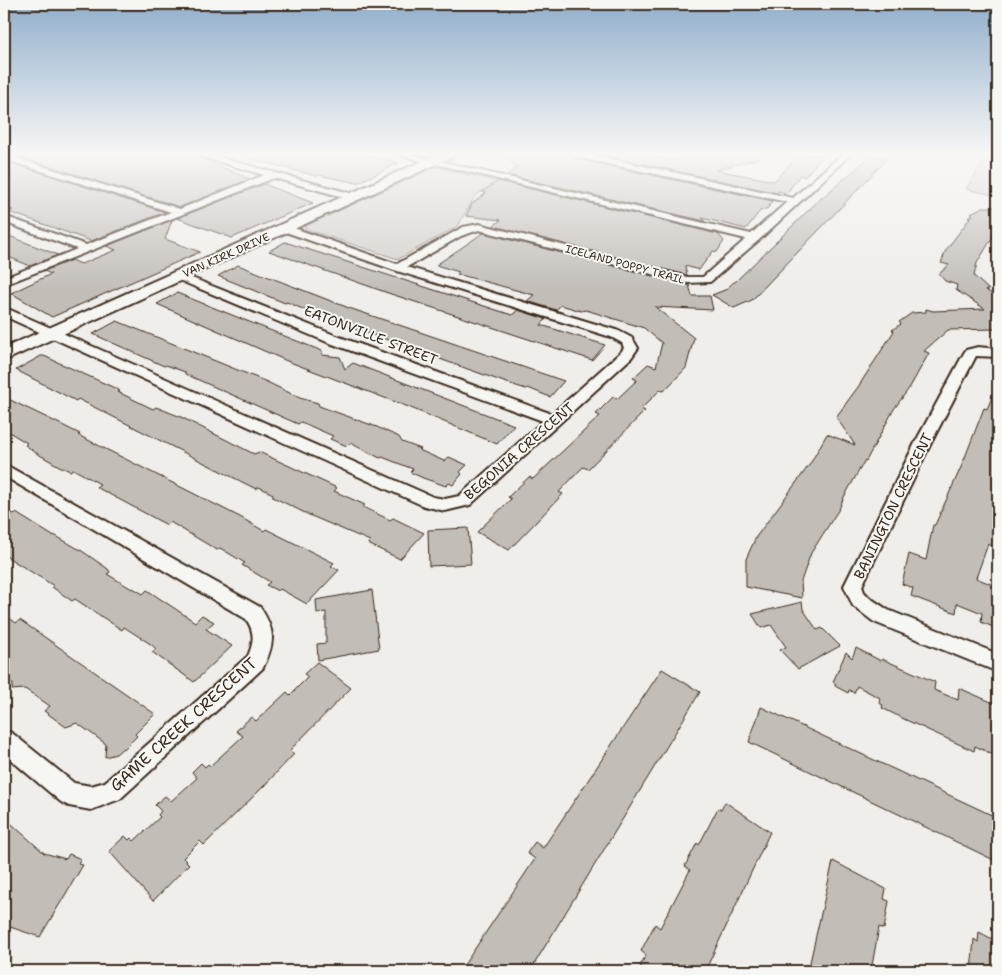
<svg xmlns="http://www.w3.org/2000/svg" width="1002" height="975" font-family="'Shantell Sans',sans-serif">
<rect width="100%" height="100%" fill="#efeeea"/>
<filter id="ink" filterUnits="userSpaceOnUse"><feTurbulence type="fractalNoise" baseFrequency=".02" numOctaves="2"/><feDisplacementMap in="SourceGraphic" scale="10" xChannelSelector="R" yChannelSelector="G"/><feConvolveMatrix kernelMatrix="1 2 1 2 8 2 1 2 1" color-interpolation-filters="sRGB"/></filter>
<g filter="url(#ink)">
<path fill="#d4d1cc" stroke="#887e75" d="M 989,154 L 998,154 L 998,196 L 966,189 Z
M 436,167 L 497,182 L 475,196 L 458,226 L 398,259 L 305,229 L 305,226 Z"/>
<path fill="#c2bdb7" stroke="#3b2a1e" d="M 10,154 L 191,154 L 250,179 L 180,207 Z
M 249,154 L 362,154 L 399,163 L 357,183 L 319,175 L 316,176 L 248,158 Z
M 502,154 L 570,154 L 576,159 L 772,201 L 768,208 L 760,211 L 746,229 L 702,218 L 705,221 L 507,175 L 517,167 Z
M 597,154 L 640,154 L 675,161 L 683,154 L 758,154 L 759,158 L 716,170 L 774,181 L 800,154 L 822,156 L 805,177 L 800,175 L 787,193 L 778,191 L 777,193 Z
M 872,155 L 886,159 L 886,160 L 752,300 L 734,308 L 712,295 L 725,290 L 734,282 L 735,282 L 816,203 Z
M 4,161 L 165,212 L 91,241 L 9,212 L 13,210 L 4,207 Z
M 498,181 L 718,234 L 724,241 L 717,252 L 713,251 L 699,270 L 685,266 L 687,275 L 493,226 L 501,220 L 466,216 L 472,204 L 486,193 L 482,192 Z
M 264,184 L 313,203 L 232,238 L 177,218 Z
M 983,207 L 998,207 L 998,228 L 977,263 L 974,276 L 989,290 L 986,290 L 998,298 L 998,329 L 948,330 L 924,351 L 929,353 L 910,387 L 894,409 L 866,461 L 865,460 L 844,497 L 839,509 L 811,553 L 801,581 L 802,598 L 746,587 L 746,559 L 756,537 L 810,464 L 827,434 L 855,445 L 836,417 L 858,387 L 894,331 L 892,330 L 901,324 L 899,322 L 912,313 L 926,312 L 926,309 L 933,311 L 985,309 L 956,290 L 957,285 L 945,281 L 939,274 L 949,265 L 941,263 L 946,250 L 970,218 L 968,217 L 973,215 L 971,213 Z
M 172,220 L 165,239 L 200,252 L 52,317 L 11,293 L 51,274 L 44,271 L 72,260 L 81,264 L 116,250 L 106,246 Z
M 483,233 L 689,285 L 692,296 L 710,296 L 713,310 L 655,307 L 694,338 L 686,368 L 664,391 L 660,390 L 641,409 L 645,411 L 588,469 L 583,467 L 559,492 L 563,494 L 509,550 L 477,532 L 511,499 L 508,497 L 529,477 L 533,479 L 600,416 L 596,414 L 613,397 L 617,399 L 637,380 L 633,378 L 648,364 L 656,367 L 662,343 L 644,328 L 586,310 L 581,311 L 561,305 L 556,310 L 527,301 L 534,295 L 457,274 L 459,272 L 436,265 Z
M 4,234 L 58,255 L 30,266 L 4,255 Z
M 285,242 L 512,315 L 518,310 L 546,319 L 541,325 L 605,345 L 592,360 L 388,293 L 269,251 Z
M 238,265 L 349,308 L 564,381 L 550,397 L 528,388 L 526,389 L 504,382 L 412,349 L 413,348 L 327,320 L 287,302 L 285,303 L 218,276 Z
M 177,293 L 322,351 L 322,355 L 340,357 L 345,369 L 353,363 L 514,425 L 497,444 L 406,406 L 287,361 L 157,304 Z
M 117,321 L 267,382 L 300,398 L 318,403 L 319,406 L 377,427 L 399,437 L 402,442 L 421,449 L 419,450 L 444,461 L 449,457 L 467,465 L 460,472 L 462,474 L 453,485 L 449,483 L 446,486 L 423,478 L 410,472 L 413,469 L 382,457 L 380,458 L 350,443 L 347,446 L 330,439 L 333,436 L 301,422 L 298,424 L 185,374 L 185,372 L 166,365 L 164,366 L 93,334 Z
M 41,356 L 44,356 L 117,389 L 120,391 L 118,392 L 153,409 L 156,407 L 181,417 L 254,454 L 259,452 L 337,488 L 334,491 L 365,505 L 363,507 L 390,520 L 393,518 L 424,533 L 400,559 L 368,544 L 370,541 L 309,515 L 273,497 L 273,494 L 259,487 L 256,489 L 78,399 L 76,401 L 16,370 Z
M 998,383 L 998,526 L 992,546 L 988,544 L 976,578 L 998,587 L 998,629 L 981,622 L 982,613 L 957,603 L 956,613 L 911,596 L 913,588 L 902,584 L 909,554 L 926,560 L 933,525 L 935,525 L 962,465 L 984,408 L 987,409 Z
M 4,397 L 58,423 L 80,434 L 78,435 L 240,517 L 264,531 L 266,529 L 334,563 L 331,566 L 339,570 L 307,604 L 280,589 L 278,591 L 266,585 L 270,582 L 242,565 L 245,563 L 220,548 L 217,550 L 170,522 L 167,525 L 96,487 L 100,484 L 73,469 L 70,471 L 59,466 L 31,450 L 32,450 L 25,445 L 27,443 L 4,429 Z
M 4,509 L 13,514 L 16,513 L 53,536 L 54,535 L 82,551 L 108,569 L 110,572 L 107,574 L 132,589 L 133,588 L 143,594 L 147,590 L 195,622 L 202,615 L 214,622 L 206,629 L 232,646 L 194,682 L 152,652 L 156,649 L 152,645 L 124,627 L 122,630 L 75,599 L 72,601 L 52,587 L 54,586 L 4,555 Z
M 468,528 L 471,564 L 429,566 L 428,530 Z
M 372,590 L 379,649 L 318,660 L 317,644 L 326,643 L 326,612 L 317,613 L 316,600 Z
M 802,602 L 803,609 L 817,630 L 822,628 L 840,646 L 798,669 L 780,650 L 786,647 L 771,625 L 761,628 L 752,614 Z
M 4,614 L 16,623 L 20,620 L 155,714 L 135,734 L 137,736 L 124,749 L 123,748 L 116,754 L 105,757 L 106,744 L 77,723 L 66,727 L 44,711 L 50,706 L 25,689 L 12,690 L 13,684 L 4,677 Z
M 856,648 L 881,661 L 882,659 L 935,682 L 934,690 L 958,700 L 959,688 L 998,705 L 998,757 L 975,746 L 974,751 L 906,720 L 882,708 L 883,705 L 879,703 L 880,698 L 857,686 L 854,693 L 849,690 L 848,693 L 835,686 L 836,684 L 833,682 L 846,652 L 852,658 Z
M 317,662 L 351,688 L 290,750 L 294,754 L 263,787 L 204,845 L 200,841 L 183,858 L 189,864 L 153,901 L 109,851 L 125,836 L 129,840 L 131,838 L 134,841 L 160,817 L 158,815 L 161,811 L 155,805 L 165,796 L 171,801 L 197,778 L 192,772 L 201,763 L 205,767 L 208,764 L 210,766 L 243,736 L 236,731 L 251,717 L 256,721 L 287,692 L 290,695 L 308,677 L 304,674 Z
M 662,669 L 700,692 L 530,971 L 460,971 L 535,859 L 527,853 L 535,842 L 543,848 Z
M 761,707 L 998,818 L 998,862 L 749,742 Z
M 725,802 L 770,832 L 723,933 L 705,971 L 647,971 L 640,966 L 646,955 L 641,951 L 655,924 L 660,928 L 690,870 L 685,866 L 697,843 L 699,845 L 718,808 L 721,810 Z
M 4,817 L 44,853 L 66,859 L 69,854 L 81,859 L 78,864 L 83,865 L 40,937 L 4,925 Z
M 833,861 L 886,889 L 884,899 L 889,901 L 884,929 L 879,927 L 871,971 L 808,971 Z
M 979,932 L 998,942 L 998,971 L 971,971 L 974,939 L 978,942 Z"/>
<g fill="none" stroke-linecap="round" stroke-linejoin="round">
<defs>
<path id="street" d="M 4,154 L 180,209 L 264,175 L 193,154 L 207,154 L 357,195 L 359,197 L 354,200 L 274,178 L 4,285 L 4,278 L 77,249 L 4,222 L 4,216 L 86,245 L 171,212 L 4,159 Z
M 394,154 L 409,154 L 751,234 L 787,202 L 576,157 L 572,154 L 588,154 L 793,198 L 842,154 L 851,154 L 759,240 L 710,282 L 687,283 L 479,230 L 461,236 L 407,267 L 619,331 L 632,338 L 638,348 L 631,358 L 470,505 L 445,511 L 424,506 L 4,316 L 4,308 L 8,309 L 433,497 L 445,499 L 459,496 L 543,421 L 327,342 L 174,278 L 172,276 L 174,274 L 182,274 L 337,336 L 552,414 L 621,352 L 624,348 L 622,343 L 611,337 L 394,270 L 280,230 L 279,228 L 284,225 L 288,226 L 397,264 L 463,227 L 479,224 L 687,277 L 703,277 L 746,239 Z
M 978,347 L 998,349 L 998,357 L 976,356 L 932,441 L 862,586 L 864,592 L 870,598 L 888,610 L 998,654 L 998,672 L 874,622 L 853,606 L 844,586 L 916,441 L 964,353 L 966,350 Z
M 4,464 L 260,607 C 276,631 275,643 263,668 L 120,799 L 91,810 L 69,806 L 61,802 L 4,754 L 4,730 L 12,733 L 74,783 L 91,786 L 105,782 L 248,656 C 254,642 255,632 246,619 L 4,476 Z"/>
<path id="secondary" d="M 438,154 L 454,154 L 452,157 L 4,361 L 4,348 Z"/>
</defs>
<use href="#street" stroke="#3b2a1e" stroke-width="4"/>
<use href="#secondary" stroke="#3b2a1e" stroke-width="4"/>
<use href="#street" fill="#f6f6f2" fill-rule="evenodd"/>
<use href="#secondary" fill="#f6f6f2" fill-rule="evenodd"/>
</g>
</g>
<linearGradient id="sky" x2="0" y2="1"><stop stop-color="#91afcc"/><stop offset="0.53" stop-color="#f8f7f6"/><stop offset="1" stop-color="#f8f7f6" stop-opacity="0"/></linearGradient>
<rect width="1002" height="291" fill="url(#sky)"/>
<g text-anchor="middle" stroke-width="4" stroke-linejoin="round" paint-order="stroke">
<g font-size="11" fill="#3b2a1e" stroke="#f6f6f2">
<text transform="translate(226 255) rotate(-24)" y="4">VAN KIRK DRIVE</text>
<text transform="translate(625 264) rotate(15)" y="4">ICELAND POPPY TRAIL</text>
</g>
<g font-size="14" fill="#3b2a1e" stroke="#f6f6f2">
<text transform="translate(371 335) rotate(21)" y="5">EATONVILLE STREET</text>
<text transform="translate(519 451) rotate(-41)" y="5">BEGONIA CRESCENT</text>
<text transform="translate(893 506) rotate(-64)" y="5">BANINGTON CRESCENT</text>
</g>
<g font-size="16" fill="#3b2a1e" stroke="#f6f6f2">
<text transform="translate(183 724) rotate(-42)" y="6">GAME CREEK CRESCENT</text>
</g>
</g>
<rect width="1002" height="975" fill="none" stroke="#f6f6f2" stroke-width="20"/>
<rect x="10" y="10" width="982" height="955" fill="none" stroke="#3b2a1e" stroke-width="2" filter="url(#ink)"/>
</svg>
